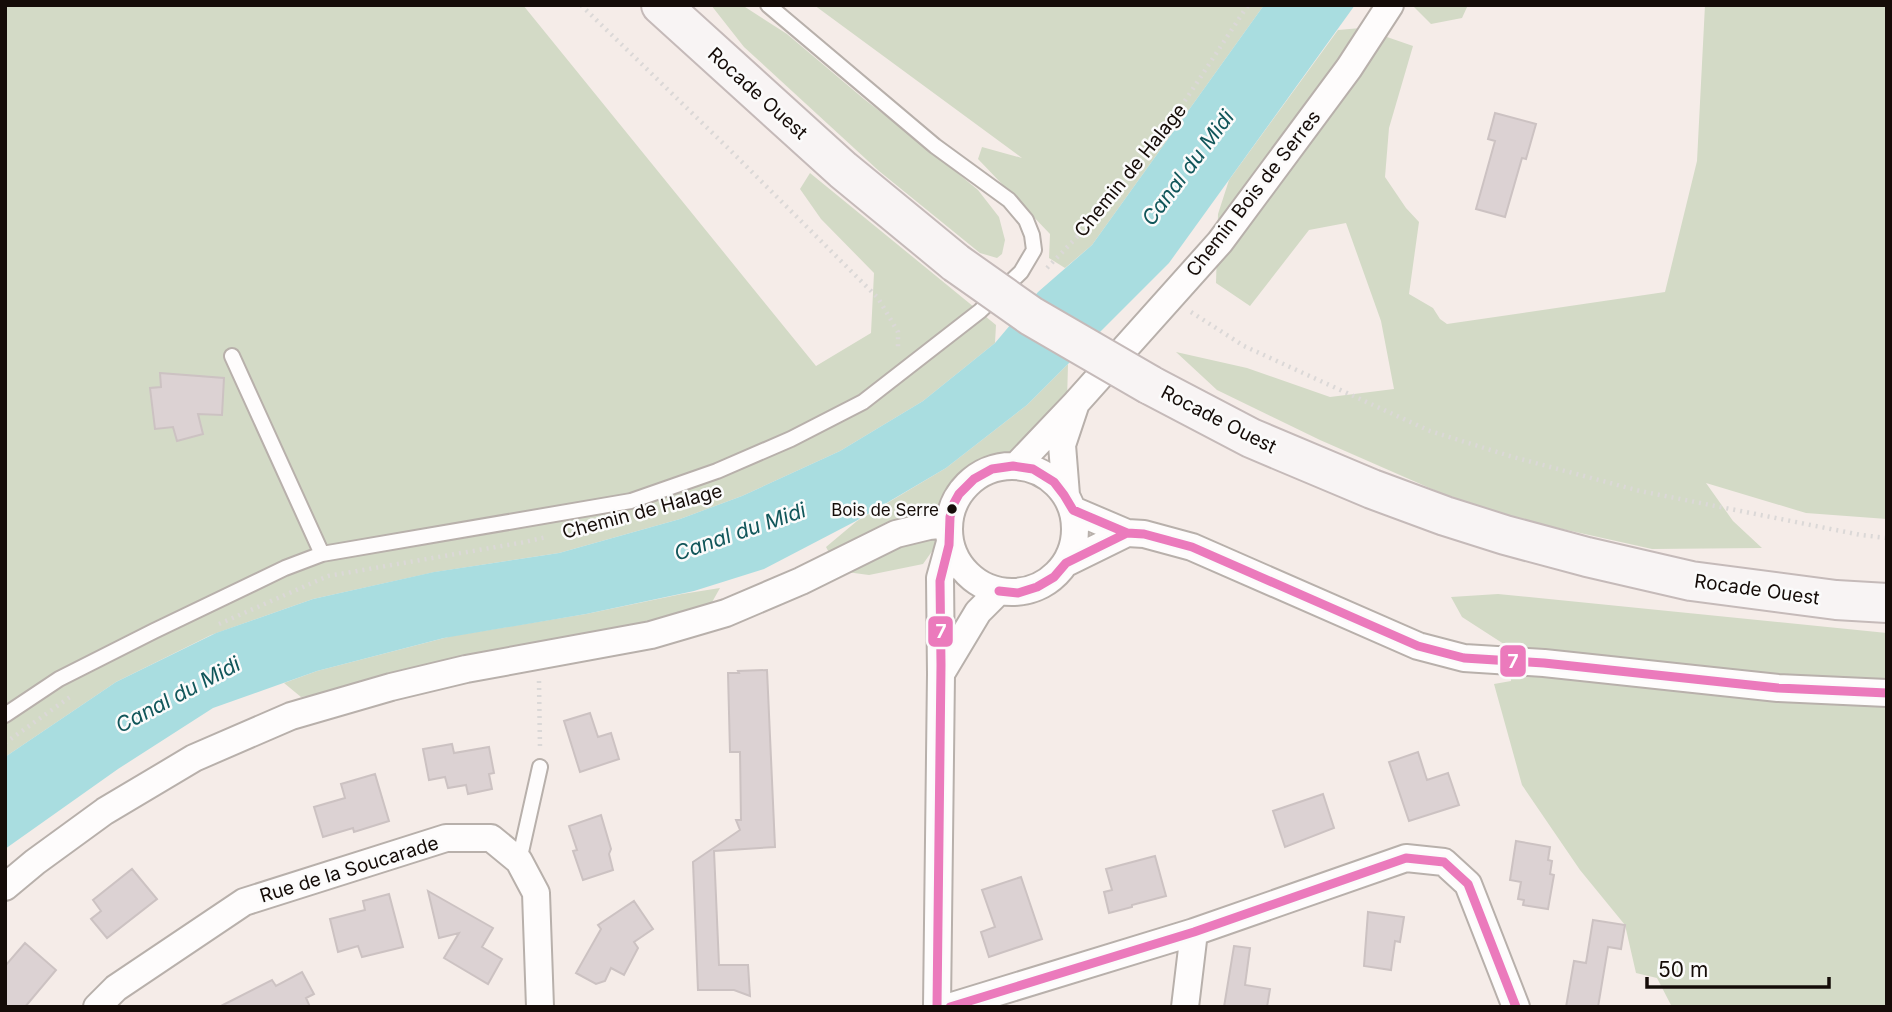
<svg xmlns="http://www.w3.org/2000/svg" width="1892" height="1012" font-family="Inter,sans-serif">
<rect width="100%" height="100%" fill="#f5ece8"/>
<path fill="#d3dac6" d="M 5,5 L 523,5 L 816,366 L 871,333 L 874,273 L 821,219 L 800,189 L 810,173 L 996,325 L 995,343 L 923,401 L 840,451 L 742,496 L 680,519 L 559,553 L 435,572 L 313,599 L 211,635 L 116,682 L 5,757 Z
M 711,5 L 742,5 L 787,34 L 864,99 L 921,143 L 978,190 L 999,217 L 1005,240 L 1002,254 L 997,258 L 980,253 L 879,171 L 744,47 Z
M 814,5 L 1264,5 L 1092,245 L 1065,268 L 1049,258 L 1050,234 L 978,159 L 982,147 L 1022,158 Z
M 1412,5 L 1468,5 L 1462,18 L 1431,24 Z
M 1705,5 L 1887,5 L 1887,519 L 1806,513 L 1706,483 L 1733,521 L 1762,548 L 1652,549 L 1482,511 L 1320,440 L 1217,390 L 1176,352 L 1247,368 L 1330,397 L 1394,389 L 1381,321 L 1346,223 L 1309,230 L 1250,306 L 1216,283 L 1218,214 L 1229,180 L 1338,30 L 1361,28 L 1413,46 L 1389,128 L 1385,177 L 1406,208 L 1419,222 L 1409,294 L 1433,308 L 1440,319 L 1447,324 L 1665,292 L 1697,161 Z
M 1068,364 L 1067,401 L 1017,452 L 987,464 L 966,495 L 945,533 L 923,564 L 869,575 L 839,571 L 826,547 L 857,521 L 946,468 L 1027,405 Z
M 720,588 L 702,620 L 333,693 L 301,697 L 284,683 L 317,671 L 452,636 L 586,614 L 682,594 Z
M 1498,594 L 1887,633 L 1887,1007 L 1672,1007 L 1657,978 L 1636,973 L 1625,925 L 1580,870 L 1522,785 L 1494,684 L 1511,681 L 1510,648 L 1462,617 L 1451,597 Z"/>
<path fill="#a9dde0" d="M 1264,5 L 1355,5 L 1169,263 L 1027,405 L 946,468 L 856,521 L 764,569 L 694,591 L 586,614 L 444,638 L 317,671 L 213,708 L 118,769 L 5,849 L 5,757 L 116,682 L 216,633 L 313,599 L 434,572 L 559,553 L 680,519 L 742,496 L 840,451 L 923,401 L 995,343 L 1038,292 L 1092,245 Z"/>
<path fill="#dcd2d3" stroke="#ccc2c2" stroke-width="2" d="M 1495,113 L 1536,124 L 1526,159 L 1522,158 L 1505,217 L 1476,209 L 1495,141 L 1488,139 Z
M 160,373 L 224,378 L 222,415 L 198,414 L 203,434 L 177,441 L 173,427 L 155,429 L 150,388 L 161,387 Z
M 767,670 L 775,847 L 714,851 L 719,965 L 748,965 L 750,996 L 734,990 L 698,990 L 693,862 L 740,830 L 736,820 L 741,820 L 740,752 L 730,752 L 728,673 L 739,673 L 738,671 Z
M 590,713 L 598,737 L 611,733 L 619,759 L 580,772 L 564,721 Z
M 452,744 L 454,753 L 489,747 L 494,773 L 489,774 L 492,789 L 468,794 L 466,785 L 448,788 L 445,777 L 429,780 L 423,749 Z
M 1418,752 L 1427,780 L 1448,773 L 1459,805 L 1409,821 L 1389,762 Z
M 375,774 L 389,821 L 354,832 L 353,828 L 323,837 L 314,807 L 345,798 L 341,784 Z
M 1323,794 L 1334,828 L 1285,847 L 1273,811 Z
M 601,815 L 611,849 L 609,854 L 613,870 L 583,880 L 573,851 L 577,850 L 569,826 Z
M 1516,841 L 1550,847 L 1548,860 L 1552,861 L 1550,874 L 1554,875 L 1548,909 L 1523,905 L 1524,900 L 1518,899 L 1521,882 L 1510,880 Z
M 1155,856 L 1166,896 L 1132,905 L 1132,907 L 1109,913 L 1104,892 L 1112,890 L 1106,869 Z
M 132,869 L 157,899 L 107,938 L 91,919 L 101,911 L 93,900 Z
M 1021,877 L 1042,939 L 989,957 L 981,932 L 995,927 L 982,890 Z
M 428,891 L 493,928 L 482,947 L 502,959 L 488,984 L 444,958 L 459,933 L 439,938 Z
M 389,894 L 403,947 L 362,957 L 358,946 L 338,952 L 330,919 L 365,910 L 363,901 Z
M 634,901 L 653,929 L 634,942 L 638,948 L 624,975 L 611,968 L 605,981 L 596,984 L 576,973 L 601,929 L 598,925 Z
M 1368,912 L 1404,917 L 1400,942 L 1395,941 L 1391,970 L 1364,966 Z
M 1593,920 L 1625,925 L 1621,949 L 1608,947 L 1598,1007 L 1566,1007 L 1574,961 L 1586,963 Z
M 25,943 L 56,970 L 25,1007 L 5,1007 L 5,966 Z
M 1234,946 L 1250,948 L 1245,985 L 1270,989 L 1267,1007 L 1224,1007 Z
M 302,972 L 314,994 L 306,998 L 310,1007 L 219,1007 L 272,980 L 276,986 Z"/>
<g fill="none" stroke-linecap="round" stroke-linejoin="round">
<defs>
<path id="service" d="M 232,356 L 322,554
M 5,715 L 59,679 L 154,631 L 285,568 L 322,554 L 631,501 L 717,471 L 791,439 L 863,402 L 980,311 L 1021,272 L 1034,250 L 1032,235 L 1026,220 L 1009,200 L 935,146 L 768,5
M 519,861 L 540,767"/>
<path id="minor" d="M 1076,403 L 1220,242 L 1349,68 L 1390,5
M 1017,465 L 1076,403 L 1062,445 L 1066,495
M949 529a63 63 0 1 1 126 0a63 63 0 1 1-126 0Z
M 1073,510 L 1127,533 L 1144,534 L 1192,547 L 1418,646 L 1464,658 L 1544,663 L 1778,688 L 1887,693
M 1066,563 L 1127,533
M 942,672 L 978,612 L 999,591
M 5,887 L 35,862 L 105,811 L 194,758 L 291,716 L 391,687 L 466,669 L 651,635 L 726,613 L 801,581 L 896,534 L 929,526 L 949,524
M 97,1007 L 116,988 L 244,902 L 446,838 L 491,838 L 519,861 L 536,893 L 540,1007
M 937,1007 L 941,674 L 940,578 L 950,542
M 949,1007 L 1194,932 L 1406,858 L 1444,862 L 1468,884 L 1516,1007
M 1185,1007 L 1194,932"/>
<path id="primary" d="M 661,5 L 843,170 L 956,263
M 1150,385 L 1251,438 L 1372,489 L 1445,516 L 1505,535 L 1587,557 L 1691,581 L 1836,600 L 1887,603"/>
</defs>
<use href="#service" stroke="#b8b0ab" stroke-width="18"/>
<use href="#minor" stroke="#b8b0ab" stroke-width="30"/>
<use href="#primary" stroke="#c5bab9" stroke-width="42"/>
<path stroke="#dbd8d7" stroke-width="4.5" stroke-dasharray="2 5" stroke-linecap="butt" d="M 581,5 L 731,151 L 878,298 L 898,332 L 898,351
M 1047,268 L 1104,209 L 1171,122 L 1248,5
M 1191,312 L 1244,346 L 1430,431 L 1513,457 L 1640,491 L 1861,535 L 1887,538
M 698,500 L 719,493
M 219,624 L 328,576 L 525,542 L 546,537
M 539,681 L 540,749
M 5,743 L 70,697"/>
<use href="#service" stroke="#fefcfc" stroke-width="14"/>
<use href="#minor" stroke="#fefcfc" stroke-width="26"/>
<use href="#primary" stroke="#f8f4f4" stroke-width="38"/>
<defs>
<path id="primary-bridge" d="M 956,263 L 1031,316 L 1150,385"/>
</defs>
<use href="#primary-bridge" stroke="#c5bab9" stroke-width="42" stroke-linecap="butt"/>
<use href="#primary-bridge" stroke="#f8f4f4" stroke-width="38"/>
<defs>
<path id="bus-1" d="M 999,591 L 1018,593 L 1037,587 L 1054,577 L 1066,563 L 1127,533 L 1144,534 L 1170,541
M 937,1007 L 941,665 L 940,581 L 949,545 L 950,517 L 954,503 L 959,494 L 974,479 L 992,469 L 1013,466 L 1033,469 L 1054,482 L 1064,495 L 1073,510 L 1127,533 L 1144,534 L 1192,547 L 1418,646 L 1464,658 L 1544,663 L 1778,688 L 1887,693
M 950,1007 L 1194,932 L 1406,858 L 1444,862 L 1468,884 L 1516,1007"/>
</defs>
<use href="#bus-1" stroke="#fbfbfb" stroke-width="14"/>
<use href="#bus-1" stroke="#eb7abc" stroke-width="9"/>
</g>
<circle fill="#150c08" stroke="#fbfbfb" stroke-width="2.5" cx="952" cy="509" r="6"/>
<g text-anchor="middle" stroke-width="5" stroke-linejoin="round" paint-order="stroke">
<g font-size="17" fill="#150c08" stroke="#fbfbfb" text-anchor="end">
<text x="939" y="516">Bois de Serre</text>
</g>
<g font-size="19" fill="#150c08" stroke="#fbfbfb">
<text transform="translate(758 93) rotate(42)" y="7">Rocade Ouest</text>
<text transform="translate(1130 170) rotate(-51)" y="7">Chemin de Halage</text>
<text transform="translate(1253 193) rotate(-52)" y="7">Chemin Bois de Serres</text>
<text transform="translate(1219 419) rotate(27)" y="7">Rocade Ouest</text>
<text transform="translate(642 511) rotate(-15)" y="7">Chemin de Halage</text>
<text transform="translate(1757 589) rotate(8)" y="7">Rocade Ouest</text>
<text transform="translate(349 869) rotate(-17)" y="7">Rue de la Soucarade</text>
</g>
<g font-size="21" font-style="italic" fill="#11565a" stroke="#fbfbfb">
<text transform="translate(1188 168) rotate(-53)" y="7">Canal du Midi</text>
<text transform="translate(740 532) rotate(-19)" y="7">Canal du Midi</text>
<text transform="translate(178 695) rotate(-28)" y="7">Canal du Midi</text>
</g>
</g>
<g stroke="#fbfbfb" stroke-width="2.5">
<rect x="927" y="615" width="27" height="33" rx="7" fill="#eb7abc"/>
<rect x="1499" y="644" width="28" height="34" rx="7" fill="#eb7abc"/>
</g>
<g font-size="19" text-anchor="middle" font-weight="bold" fill="#fff">
<text x="941" y="638">7</text>
<text x="1513" y="668">7</text>
</g>
<rect width="1892" height="1012" fill="none" stroke="#150c08" stroke-width="14"/>
<path d="M1647 977v10h182v-10" fill="none" stroke="#150c08" stroke-width="3.5"/>
<text x="1658" y="977" font-size="21" fill="#150c08" stroke="#fbfbfb" stroke-width="5" paint-order="stroke">50 m</text>
</svg>
